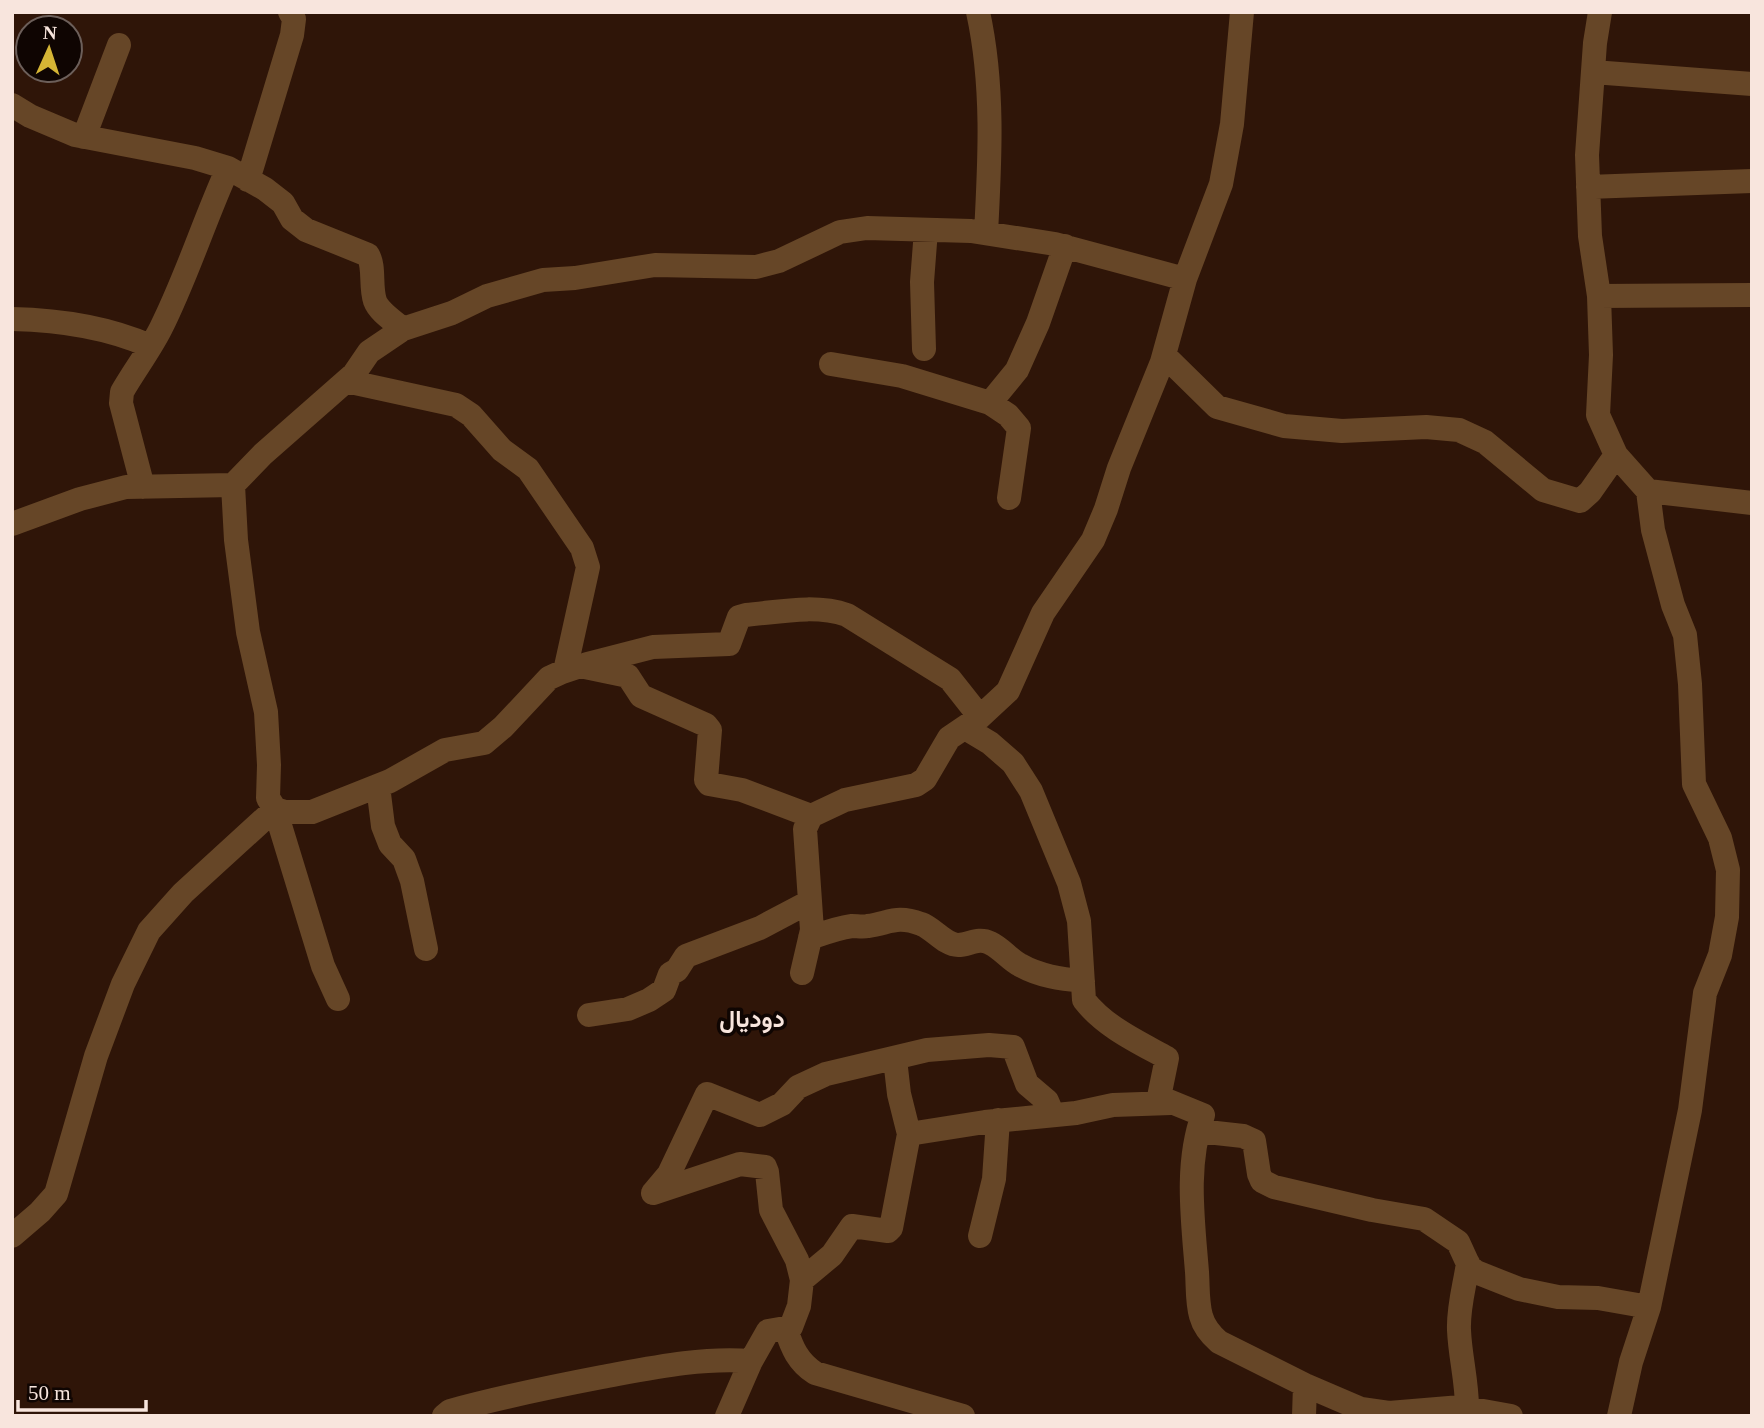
<svg xmlns="http://www.w3.org/2000/svg" width="1764" height="1428" font-family="'Times New Roman',Vazirmatn,serif">
<rect width="100%" height="100%" fill="#2f1508"/>
<g fill="none" stroke-linecap="round" stroke-linejoin="round">
<path stroke="#664627" stroke-width="24" d="M 978,12 C 994,85 990,160 986,233
M 1600,12 L 1595,43 L 1587,155 L 1590,236 L 1599,296 L 1601,355 L 1598,415 L 1616,455 L 1648,491 L 1653,530 L 1673,605 L 1685,635 L 1690,684 L 1694,784 L 1720,838 L 1728,870 L 1727,917 L 1720,955 L 1705,993 L 1690,1110 L 1649,1307 L 1631,1362 L 1619,1416
M 1593,72 L 1752,84
M 12,105 L 30,116 L 75,135 L 195,158 L 228,168 L 265,189 L 283,203 L 292,219 L 306,230 L 368,255 C 375,267 370,286 375,301 C 379,312 394,321 403,329
M 84,137 L 119,45
M 248,180 L 292,35 L 294,19 L 290,12
M 1588,187 L 1752,181
M 1599,296 L 1752,295
M 12,319 C 59,320 107,327 150,346
M 924,349 L 922,282 L 926,230
M 1164,355 L 1217,407 L 1284,426 L 1342,431 L 1426,427 L 1459,430 L 1485,442 L 1543,490 L 1580,501 L 1590,492 L 1616,455
M 831,364 L 902,376 L 990,403 L 1008,415 L 1019,428 L 1009,498
M 346,381 L 456,405 L 471,415 L 502,450 L 528,469 L 582,548 L 588,567 L 565,671
M 990,403 L 1017,370 L 1038,323 L 1065,246
M 233,485 L 263,454 L 354,374 L 369,352 L 403,329 L 452,313 L 487,296 L 543,280 L 575,278 L 655,265 L 756,267 L 779,261 L 840,232 L 867,228 L 971,231 L 1055,244 L 1185,279
M 143,487 L 121,403 L 122,392 C 134,371 150,350 161,328 C 187,276 204,221 228,168
M 1648,491 L 1752,503
M 12,524 L 80,499 L 126,487 L 233,485 L 236,540 L 248,632 L 266,712 L 269,765 L 268,798 L 275,809 L 285,812 L 312,812 L 390,781 L 445,750 L 484,743 L 503,727 L 549,678 L 562,672 L 580,666 L 628,676 L 641,696 L 706,725 L 710,730 L 706,780 L 709,784 L 742,790 L 811,816
M 587,664 L 653,647 L 729,644 L 739,617 L 746,615 C 779,612 815,604 847,615 L 950,679 L 980,717
M 965,728 L 990,743 L 1013,763 L 1031,791 L 1069,883 L 1079,921 L 1084,1000 C 1105,1027 1138,1042 1167,1058 L 1159,1097 L 1203,1115 C 1185,1164 1193,1221 1197,1272 C 1198,1286 1197,1302 1201,1316 C 1204,1327 1211,1335 1219,1342 L 1305,1385 L 1361,1409 L 1389,1413 L 1461,1407 L 1511,1416
M 378,786 L 383,826 L 390,844 L 404,859 L 412,881 L 426,949
M 810,938 C 824,933 837,928 852,926 C 857,926 863,927 868,926 C 890,923 896,915 921,924 C 933,928 945,945 958,945 C 969,945 978,937 990,943 C 1001,948 1009,959 1020,965 C 1039,976 1061,979 1083,981
M 802,973 L 812,930 L 805,829 L 811,816 L 845,800 L 916,785 L 925,779 L 949,738 L 980,717 L 1008,691 L 1043,613 L 1093,540 L 1106,509 L 1119,468 L 1162,362 L 1185,279 L 1221,184 L 1232,124 L 1242,12
M 589,1015 L 628,1009 L 649,1000 L 664,990 L 670,974 L 677,970 L 686,956 L 760,928 L 809,902
M 895,1059 L 899,1094 L 909,1134
M 1198,1131 L 1243,1136 L 1254,1141 L 1259,1174 L 1262,1181 L 1274,1187 L 1372,1210 L 1424,1219 L 1458,1242 L 1469,1266 L 1476,1272 L 1519,1289 L 1558,1297 L 1598,1298 L 1649,1307
M 653,1193 L 669,1174 L 707,1094 L 760,1115 L 782,1104 L 798,1087 L 826,1074 L 927,1050 L 989,1045 L 1013,1047 L 1027,1084 L 1047,1101 L 1053,1115
M 653,1193 L 740,1164 L 765,1167 L 767,1172 L 771,1210 L 797,1260 L 802,1280 L 799,1306 L 791,1327 L 768,1331 L 751,1361 L 727,1416
M 12,1236 L 40,1212 L 56,1194 L 96,1056 L 123,984 L 149,931 L 183,893 L 275,809 L 323,966 L 338,999
M 980,1236 L 994,1179 L 998,1120
M 802,1280 L 832,1255 L 852,1226 L 888,1231 L 891,1228 L 909,1134 L 985,1122 L 1076,1113 L 1113,1105 L 1171,1103
M 786,1329 C 792,1348 798,1362 815,1373 L 963,1416
M 1467,1408 C 1467,1381 1460,1356 1459,1330 C 1458,1307 1465,1285 1468,1263
M 444,1416 L 450,1411 C 501,1397 550,1387 602,1377 C 651,1368 701,1357 751,1361
M 1304,1416 L 1305,1385"/>
</g>
<g text-anchor="middle" stroke-width="7" stroke-linejoin="round" paint-order="stroke">
<g font-size="24" font-weight="bold" fill="#f8e5dd" stroke="#0f0502">
<text x="752" y="1027">دودیال</text>
</g>
</g>
<rect width="1764" height="1428" fill="none" stroke="#f8e5dd" stroke-width="28"/>
<g transform="translate(49 49) rotate(3)"><circle r="33" fill="#0f0502" stroke="#6c5f5a" stroke-width="2"/>
<path d="M0-5L12 26L0 18L-12 26Z" fill="#d5b535"/>
<text y="-10" font-size="19" font-weight="bold" text-anchor="middle" fill="#f8e5dd">N</text>
</g>
<path d="M18 1400v10h128v-10" fill="none" stroke="#f8e5dd" stroke-width="3.5"/>
<text x="28" y="1400" font-size="21" fill="#f8e5dd" stroke="#0f0502" stroke-width="5" paint-order="stroke">50 m</text>
</svg>
